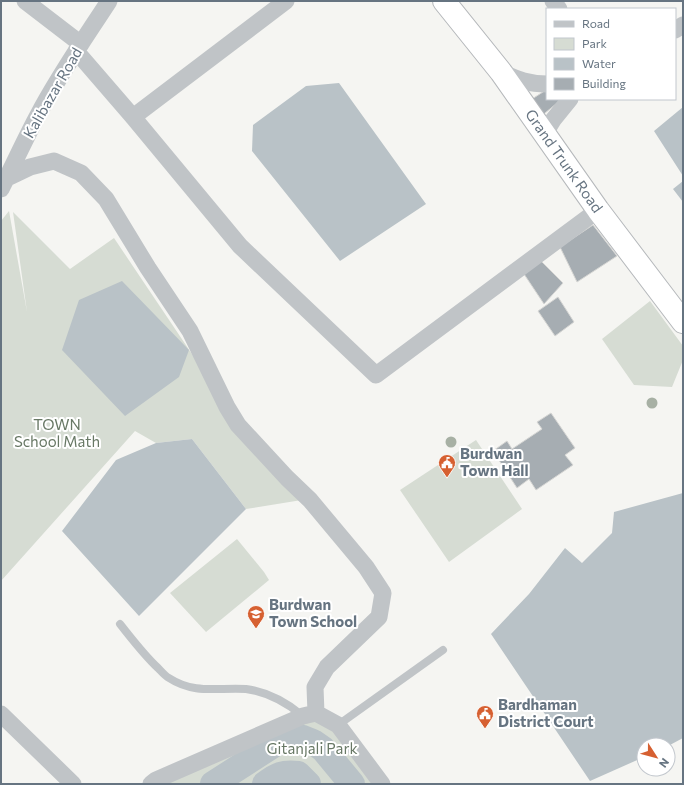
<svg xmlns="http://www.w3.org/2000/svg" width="684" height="785" font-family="Commissioner,sans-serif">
<rect width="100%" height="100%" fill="#f5f5f2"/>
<path fill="#d6dcd3" d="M 9,211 L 27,312 L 13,212 L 70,269 L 114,238 L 202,369 L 308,499 L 246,509 L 192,439 L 156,443 L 135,431 L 1,581 L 1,221 Z
M 650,301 L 683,346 L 683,360 L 672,387 L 634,385 L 602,339 Z
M 476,440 L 522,509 L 449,562 L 400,490 Z
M 237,539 L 264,572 L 269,580 L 206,632 L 170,593 Z
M 316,713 L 383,784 L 151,784 Z"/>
<path fill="#b9c2c7" d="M 339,83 L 426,204 L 340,261 L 252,151 L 253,125 L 306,86 Z
M 683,107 L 683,176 L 654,131 Z
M 683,181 L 683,202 L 673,189 Z
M 122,281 L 189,350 L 179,377 L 125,416 L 62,350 L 79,300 Z
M 192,439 L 246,509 L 139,616 L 62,531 L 116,460 L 156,443 Z
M 683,493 L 683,738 L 668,746 L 668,745 L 644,745 L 644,757 L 590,781 L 491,634 L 529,594 L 565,548 L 582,563 L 612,533 L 614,512 Z"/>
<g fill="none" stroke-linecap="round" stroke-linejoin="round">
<path stroke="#b9c2c7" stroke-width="26" d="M 213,784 L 278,742 L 293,736 L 303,738 L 313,742 L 323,749 L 352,784
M 265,784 C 277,775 283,772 298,774 L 308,784"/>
</g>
<path fill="#a6adb2" stroke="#d6d6d4" d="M 546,90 L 547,90 L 547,99 L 562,99 L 539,118 L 529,101 Z
M 593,225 L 617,256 L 577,282 L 560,247 Z
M 541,261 L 563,283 L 544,304 L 524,274 Z
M 558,297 L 574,322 L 555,336 L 538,311 Z
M 551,413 L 575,448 L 565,455 L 573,465 L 536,490 L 529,479 L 517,488 L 493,451 L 507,441 L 512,449 L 542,429 L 537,422 Z"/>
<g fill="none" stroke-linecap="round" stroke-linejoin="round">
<defs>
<g id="trunk">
<path id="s1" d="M 444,1 L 501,72 L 598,210 L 683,322"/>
</g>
</defs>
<use href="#trunk" stroke="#b5b8bb" stroke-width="24"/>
<path stroke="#c0c4c7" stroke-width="8" d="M 120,624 C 132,639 144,655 158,668 C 161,671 165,676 169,678 C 195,695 219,687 246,689 C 268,692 286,702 303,716
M 338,725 L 443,650"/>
<path stroke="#c0c4c7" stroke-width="17" d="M 25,1 L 81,44
M 553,1 L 559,9
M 675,30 L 683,25
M 76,51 L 133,117 L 240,246 L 376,375 L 598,210
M 501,72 C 518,80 529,84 547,84
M 133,117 L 286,1
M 545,133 L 553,120 L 570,99
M 7,178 L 30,167 L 54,161 L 81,173 L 106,199 L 148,268 L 190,331 L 227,407 L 238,425 L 287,478 L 310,500 L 366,567 L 383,593 L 379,617 L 327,667 L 315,687 L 316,713
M 1,189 C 14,164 25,139 38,115 C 59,75 85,38 109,1
M 1,714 L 73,784
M 151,784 L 156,780 L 303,716 L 316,713 L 338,725 L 382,784"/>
<use href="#trunk" stroke="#fff" stroke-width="22"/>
</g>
<g fill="#a7b0a4">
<circle cx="652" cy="403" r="5.5"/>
<circle cx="451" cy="442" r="5.5"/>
</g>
<defs>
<symbol id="civic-pin" viewBox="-11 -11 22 30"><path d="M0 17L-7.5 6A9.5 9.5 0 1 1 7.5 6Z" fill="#d66031" stroke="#fff"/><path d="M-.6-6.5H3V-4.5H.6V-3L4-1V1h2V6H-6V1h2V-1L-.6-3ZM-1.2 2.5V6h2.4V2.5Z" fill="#fff"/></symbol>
<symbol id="school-pin" viewBox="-11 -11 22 30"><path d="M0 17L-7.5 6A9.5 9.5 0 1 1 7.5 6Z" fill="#d66031" stroke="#fff"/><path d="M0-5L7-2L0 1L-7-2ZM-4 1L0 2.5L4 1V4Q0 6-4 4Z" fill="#fff"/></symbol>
</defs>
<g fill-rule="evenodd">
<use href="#civic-pin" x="437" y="453" width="20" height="27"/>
<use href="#school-pin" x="246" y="604" width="20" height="27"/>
<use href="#civic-pin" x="475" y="704" width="20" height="27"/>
</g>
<g text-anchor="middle" stroke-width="4" stroke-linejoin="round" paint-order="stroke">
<g font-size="15" fill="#667481" stroke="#fff">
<text transform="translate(53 93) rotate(-60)" y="5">Kalibazar Road</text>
<text dy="5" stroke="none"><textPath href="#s1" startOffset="200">Grand Trunk Road</textPath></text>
</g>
<g font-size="15" fill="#687865" stroke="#fff">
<text x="57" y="430">TOWN<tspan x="57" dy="17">School Math</tspan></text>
<text x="312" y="754">Gitanjali Park</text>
</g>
<g font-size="15" font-weight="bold" fill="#667481" stroke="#fff" text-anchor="start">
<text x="460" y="459">Burdwan<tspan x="460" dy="17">Town Hall</tspan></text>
<text x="269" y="610">Burdwan<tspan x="269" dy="17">Town School</tspan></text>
<text x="498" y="710">Bardhaman<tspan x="498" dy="17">District Court</tspan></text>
</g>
</g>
<rect width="684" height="785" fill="none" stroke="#667481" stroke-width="4"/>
<rect x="546" y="8" width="130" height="92" fill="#ffffff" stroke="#c2c7cd"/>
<rect x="554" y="21" width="20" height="6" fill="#c0c4c7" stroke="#c2c7cd"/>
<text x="582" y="28" font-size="12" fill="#667481">Road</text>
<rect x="554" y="38" width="20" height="12" fill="#d6dcd3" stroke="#c2c7cd"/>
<text x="582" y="48" font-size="12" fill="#667481">Park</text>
<rect x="554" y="58" width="20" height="12" fill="#b9c2c7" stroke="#c2c7cd"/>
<text x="582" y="68" font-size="12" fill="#667481">Water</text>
<rect x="554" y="78" width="20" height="12" fill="#a6adb2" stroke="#c2c7cd"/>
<text x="582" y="88" font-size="12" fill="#667481">Building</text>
<g transform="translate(656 757) rotate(126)"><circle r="19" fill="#ffffff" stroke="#c2c7cd"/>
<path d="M0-3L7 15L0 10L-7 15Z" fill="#d66031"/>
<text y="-6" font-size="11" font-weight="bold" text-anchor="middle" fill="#667481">N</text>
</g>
</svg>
